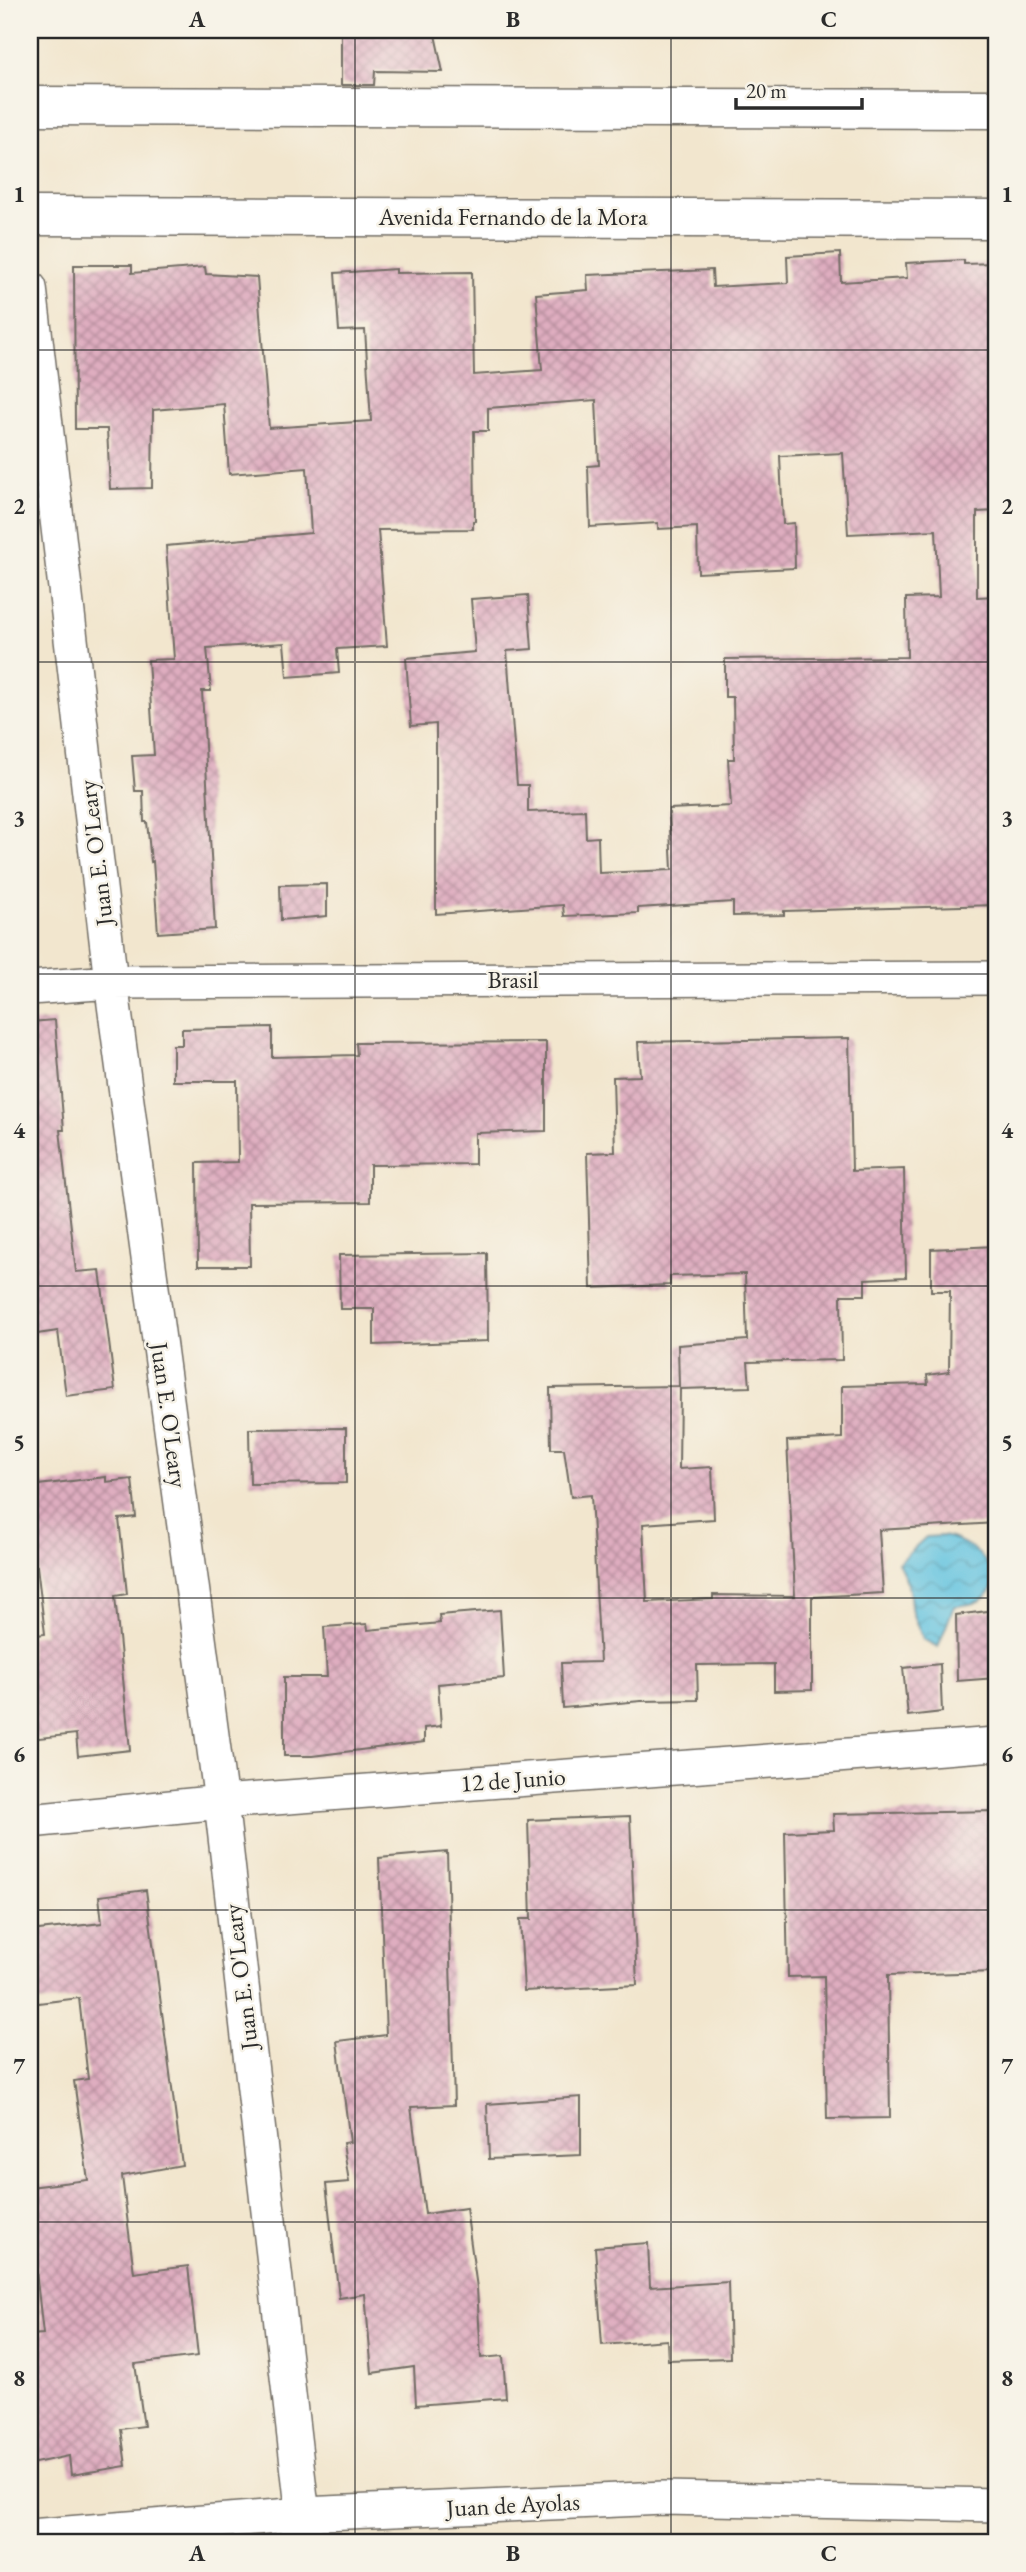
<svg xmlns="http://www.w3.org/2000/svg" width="1026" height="2572" font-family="'EB Garamond',serif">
<defs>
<pattern id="water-waves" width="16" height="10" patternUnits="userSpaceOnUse" patternTransform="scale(1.75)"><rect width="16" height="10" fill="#60c2df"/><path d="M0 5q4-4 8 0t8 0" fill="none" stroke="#4f9eb5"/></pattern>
<pattern id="building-cross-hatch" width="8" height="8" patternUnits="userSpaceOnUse" patternTransform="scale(1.75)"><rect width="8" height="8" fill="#dfadc0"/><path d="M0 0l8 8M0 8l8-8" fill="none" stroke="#b58d9c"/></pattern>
</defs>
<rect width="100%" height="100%" fill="#f7f3e8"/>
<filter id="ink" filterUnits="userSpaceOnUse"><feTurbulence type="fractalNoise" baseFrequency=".0143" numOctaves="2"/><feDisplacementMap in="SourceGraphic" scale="14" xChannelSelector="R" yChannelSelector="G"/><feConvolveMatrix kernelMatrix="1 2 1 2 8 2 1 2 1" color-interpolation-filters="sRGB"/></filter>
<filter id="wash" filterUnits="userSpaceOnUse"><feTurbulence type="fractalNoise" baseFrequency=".00686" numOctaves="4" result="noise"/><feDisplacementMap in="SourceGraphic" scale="28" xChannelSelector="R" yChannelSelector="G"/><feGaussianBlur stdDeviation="1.57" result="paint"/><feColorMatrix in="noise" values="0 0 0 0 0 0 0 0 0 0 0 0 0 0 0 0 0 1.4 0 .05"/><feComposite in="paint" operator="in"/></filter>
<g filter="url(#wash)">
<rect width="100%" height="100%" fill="#f2e6ce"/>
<path fill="url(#water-waves)" stroke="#467685" stroke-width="2" d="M 942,1536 C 987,1542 1024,1603 954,1606 L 938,1647 L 923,1639 C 920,1629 911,1615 911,1606 C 910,1589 907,1579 898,1563 L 926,1537 Z"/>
<g id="blocks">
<path fill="url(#building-cross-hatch)" d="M 341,30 L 434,30 L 443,72 L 375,71 L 374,85 L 341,85 Z
M 840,253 L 841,282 L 907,278 L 906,263 L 964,260 L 964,264 L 996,263 L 996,511 L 977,512 L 977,597 L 996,596 L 996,905 L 784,911 L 784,915 L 733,916 L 733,902 L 638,908 L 638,913 L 564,916 L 563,905 L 436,914 L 436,724 L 411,726 L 406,658 L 475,652 L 471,599 L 528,595 L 532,649 L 507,651 L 517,785 L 528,785 L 528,812 L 585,810 L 586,838 L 598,837 L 599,873 L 672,870 L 669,809 L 731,806 L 728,759 L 734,759 L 733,697 L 725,697 L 725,659 L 907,657 L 906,598 L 939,597 L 936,530 L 848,534 L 843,453 L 780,456 L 783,524 L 794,523 L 795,568 L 698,573 L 697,527 L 658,529 L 658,523 L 590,527 L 588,466 L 599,465 L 596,400 L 488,408 L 488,431 L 474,431 L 475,521 L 473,521 L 473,529 L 378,530 L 387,646 L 337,649 L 339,673 L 287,677 L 284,643 L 207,648 L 211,691 L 202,691 L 215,929 L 158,933 L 153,861 L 151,862 L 147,822 L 144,822 L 143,791 L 135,791 L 132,756 L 154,755 L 148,660 L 174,659 L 166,546 L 311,533 L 307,468 L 229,474 L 224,404 L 153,410 L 152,488 L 110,489 L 107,429 L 75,429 L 74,265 L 132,265 L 132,273 L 205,267 L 206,274 L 257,277 L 269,428 L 371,421 L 365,330 L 339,331 L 335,273 L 396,269 L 396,273 L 472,272 L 474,375 L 542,370 L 536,294 L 588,290 L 587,275 L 712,270 L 713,287 L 788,283 L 787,256 Z
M 327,884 L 327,916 L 281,920 L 280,885 Z
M 55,1020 L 64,1130 L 60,1130 L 76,1272 L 100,1270 L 115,1390 L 66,1396 L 58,1331 L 30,1335 L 30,1022 Z
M 272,1027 L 272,1057 L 357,1055 L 356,1043 L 546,1042 L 546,1131 L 475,1133 L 475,1164 L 370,1165 L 370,1202 L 249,1203 L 250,1266 L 198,1266 L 197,1163 L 238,1162 L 237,1081 L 173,1081 L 173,1045 L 182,1045 L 182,1029 Z
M 849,1038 L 852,1171 L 904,1169 L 906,1277 L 865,1279 L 865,1295 L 841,1295 L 842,1360 L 748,1362 L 750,1387 L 680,1389 L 679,1469 L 712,1467 L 714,1519 L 643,1524 L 647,1602 L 713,1599 L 713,1595 L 795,1596 L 787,1441 L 842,1438 L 842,1386 L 928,1384 L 927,1375 L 949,1372 L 950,1291 L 931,1291 L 931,1249 L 996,1246 L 996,1523 L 879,1530 L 883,1593 L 812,1597 L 812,1690 L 774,1691 L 774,1664 L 697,1665 L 698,1700 L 641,1701 L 563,1708 L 561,1663 L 600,1662 L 591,1495 L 571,1497 L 564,1449 L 551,1449 L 550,1388 L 679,1386 L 678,1345 L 747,1340 L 745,1274 L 670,1276 L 670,1285 L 591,1288 L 587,1153 L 615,1152 L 613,1077 L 640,1076 L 638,1042 Z
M 487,1253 L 488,1341 L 374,1345 L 374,1309 L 340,1309 L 339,1255 Z
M 346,1428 L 346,1483 L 250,1484 L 249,1429 Z
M 106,1477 L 106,1482 L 132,1479 L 136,1517 L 119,1519 L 127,1594 L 115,1596 L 130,1750 L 78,1756 L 76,1734 L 30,1739 L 30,1636 L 45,1634 L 37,1566 L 30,1567 L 30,1486 Z
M 500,1610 L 504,1678 L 438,1684 L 441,1726 L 424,1728 L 424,1742 L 312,1756 L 284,1756 L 284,1677 L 327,1677 L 324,1627 L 367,1624 L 368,1630 L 440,1623 L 439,1615 Z
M 996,1610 L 996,1678 L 957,1681 L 956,1615 Z
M 940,1664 L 942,1712 L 908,1716 L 903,1668 Z
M 996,1811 L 996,1972 L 888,1975 L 890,2118 L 827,2119 L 824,1976 L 788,1977 L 785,1832 L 834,1830 L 833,1814 Z
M 630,1816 L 637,1985 L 524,1991 L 520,1919 L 531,1919 L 528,1820 Z
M 447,1852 L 454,2105 L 411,2107 L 425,2214 L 466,2208 L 477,2288 L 481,2358 L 503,2356 L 506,2398 L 416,2405 L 414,2367 L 372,2373 L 365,2294 L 339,2298 L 326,2184 L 349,2182 L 343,2143 L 350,2142 L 337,2041 L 386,2035 L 379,1858 Z
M 146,1890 L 182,2165 L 122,2176 L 134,2273 L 188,2266 L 198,2356 L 135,2364 L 144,2426 L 121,2429 L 126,2466 L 71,2475 L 69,2456 L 30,2464 L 30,2335 L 43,2334 L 35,2262 L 30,2262 L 30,2187 L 88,2180 L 74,2081 L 88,2079 L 79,1998 L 30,2004 L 30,1931 L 102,1923 L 99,1896 Z
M 581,2097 L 581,2155 L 489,2159 L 487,2104 Z
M 648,2243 L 650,2287 L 728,2282 L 730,2358 L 668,2360 L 667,2340 L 602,2345 L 595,2247 Z"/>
</g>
</g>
<g filter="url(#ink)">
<use href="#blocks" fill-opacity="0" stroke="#716c64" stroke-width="2"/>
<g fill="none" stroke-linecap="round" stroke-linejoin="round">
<defs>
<path id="street" d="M 30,288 L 111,982 L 221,1802 L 306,2542
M 30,988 L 111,982 L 996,978
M 30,1821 L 221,1802 L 996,1744
M 30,2536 L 303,2514 L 664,2498 L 996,2505"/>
<path id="secondary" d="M 30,106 L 996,109
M 30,216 L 996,219"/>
</defs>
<use href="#street" stroke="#716c64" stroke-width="36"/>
<use href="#secondary" stroke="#716c64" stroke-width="41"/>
<use href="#street" stroke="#fff" stroke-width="33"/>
<use href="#secondary" stroke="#fff" stroke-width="38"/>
</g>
</g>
<path fill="none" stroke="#2b2b2b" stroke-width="2" stroke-opacity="0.55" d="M 355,30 L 355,2542M 671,30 L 671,2542M 30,350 L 996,350M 30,662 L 996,662M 30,974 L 996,974M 30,1286 L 996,1286M 30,1598 L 996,1598M 30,1910 L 996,1910M 30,2222 L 996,2222"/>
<g text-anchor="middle" stroke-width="5" stroke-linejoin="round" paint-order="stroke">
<g font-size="24" fill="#2b2b2b" stroke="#f7f3e8">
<text x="513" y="225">Avenida Fernando de la Mora</text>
<text transform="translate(96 853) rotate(-97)" y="8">Juan E. O'Leary</text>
<text x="513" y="988">Brasil</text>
<text transform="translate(169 1415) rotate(82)" y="8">Juan E. O'Leary</text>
<text transform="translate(513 1780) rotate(-4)" y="8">12 de Junio</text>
<text transform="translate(241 1977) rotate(-97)" y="8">Juan E. O'Leary</text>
<text transform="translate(513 2505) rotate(-3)" y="8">Juan de Ayolas</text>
</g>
</g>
<rect width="1026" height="2572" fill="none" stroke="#f7f3e8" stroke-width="77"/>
<path d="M736 98v10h126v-10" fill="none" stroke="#2b2b2b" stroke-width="3.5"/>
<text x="746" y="98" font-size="21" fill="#2b2b2b" stroke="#f7f3e8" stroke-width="5" paint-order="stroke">20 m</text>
<rect x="38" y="38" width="950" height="2496" fill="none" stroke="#2b2b2b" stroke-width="2.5"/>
<g font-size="23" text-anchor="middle" font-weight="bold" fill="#2b2b2b">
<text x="197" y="27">A</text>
<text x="513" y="27">B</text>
<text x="829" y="27">C</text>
<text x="19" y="202">1</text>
<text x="1007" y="202">1</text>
<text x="19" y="514">2</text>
<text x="1007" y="514">2</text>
<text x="19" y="826">3</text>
<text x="1007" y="826">3</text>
<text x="19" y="1138">4</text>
<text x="1007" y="1138">4</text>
<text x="19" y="1450">5</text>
<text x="1007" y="1450">5</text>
<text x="19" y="1762">6</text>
<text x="1007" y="1762">6</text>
<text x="19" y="2074">7</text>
<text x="1007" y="2074">7</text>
<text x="19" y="2386">8</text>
<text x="1007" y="2386">8</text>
<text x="197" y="2561">A</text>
<text x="513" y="2561">B</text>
<text x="829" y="2561">C</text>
</g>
</svg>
